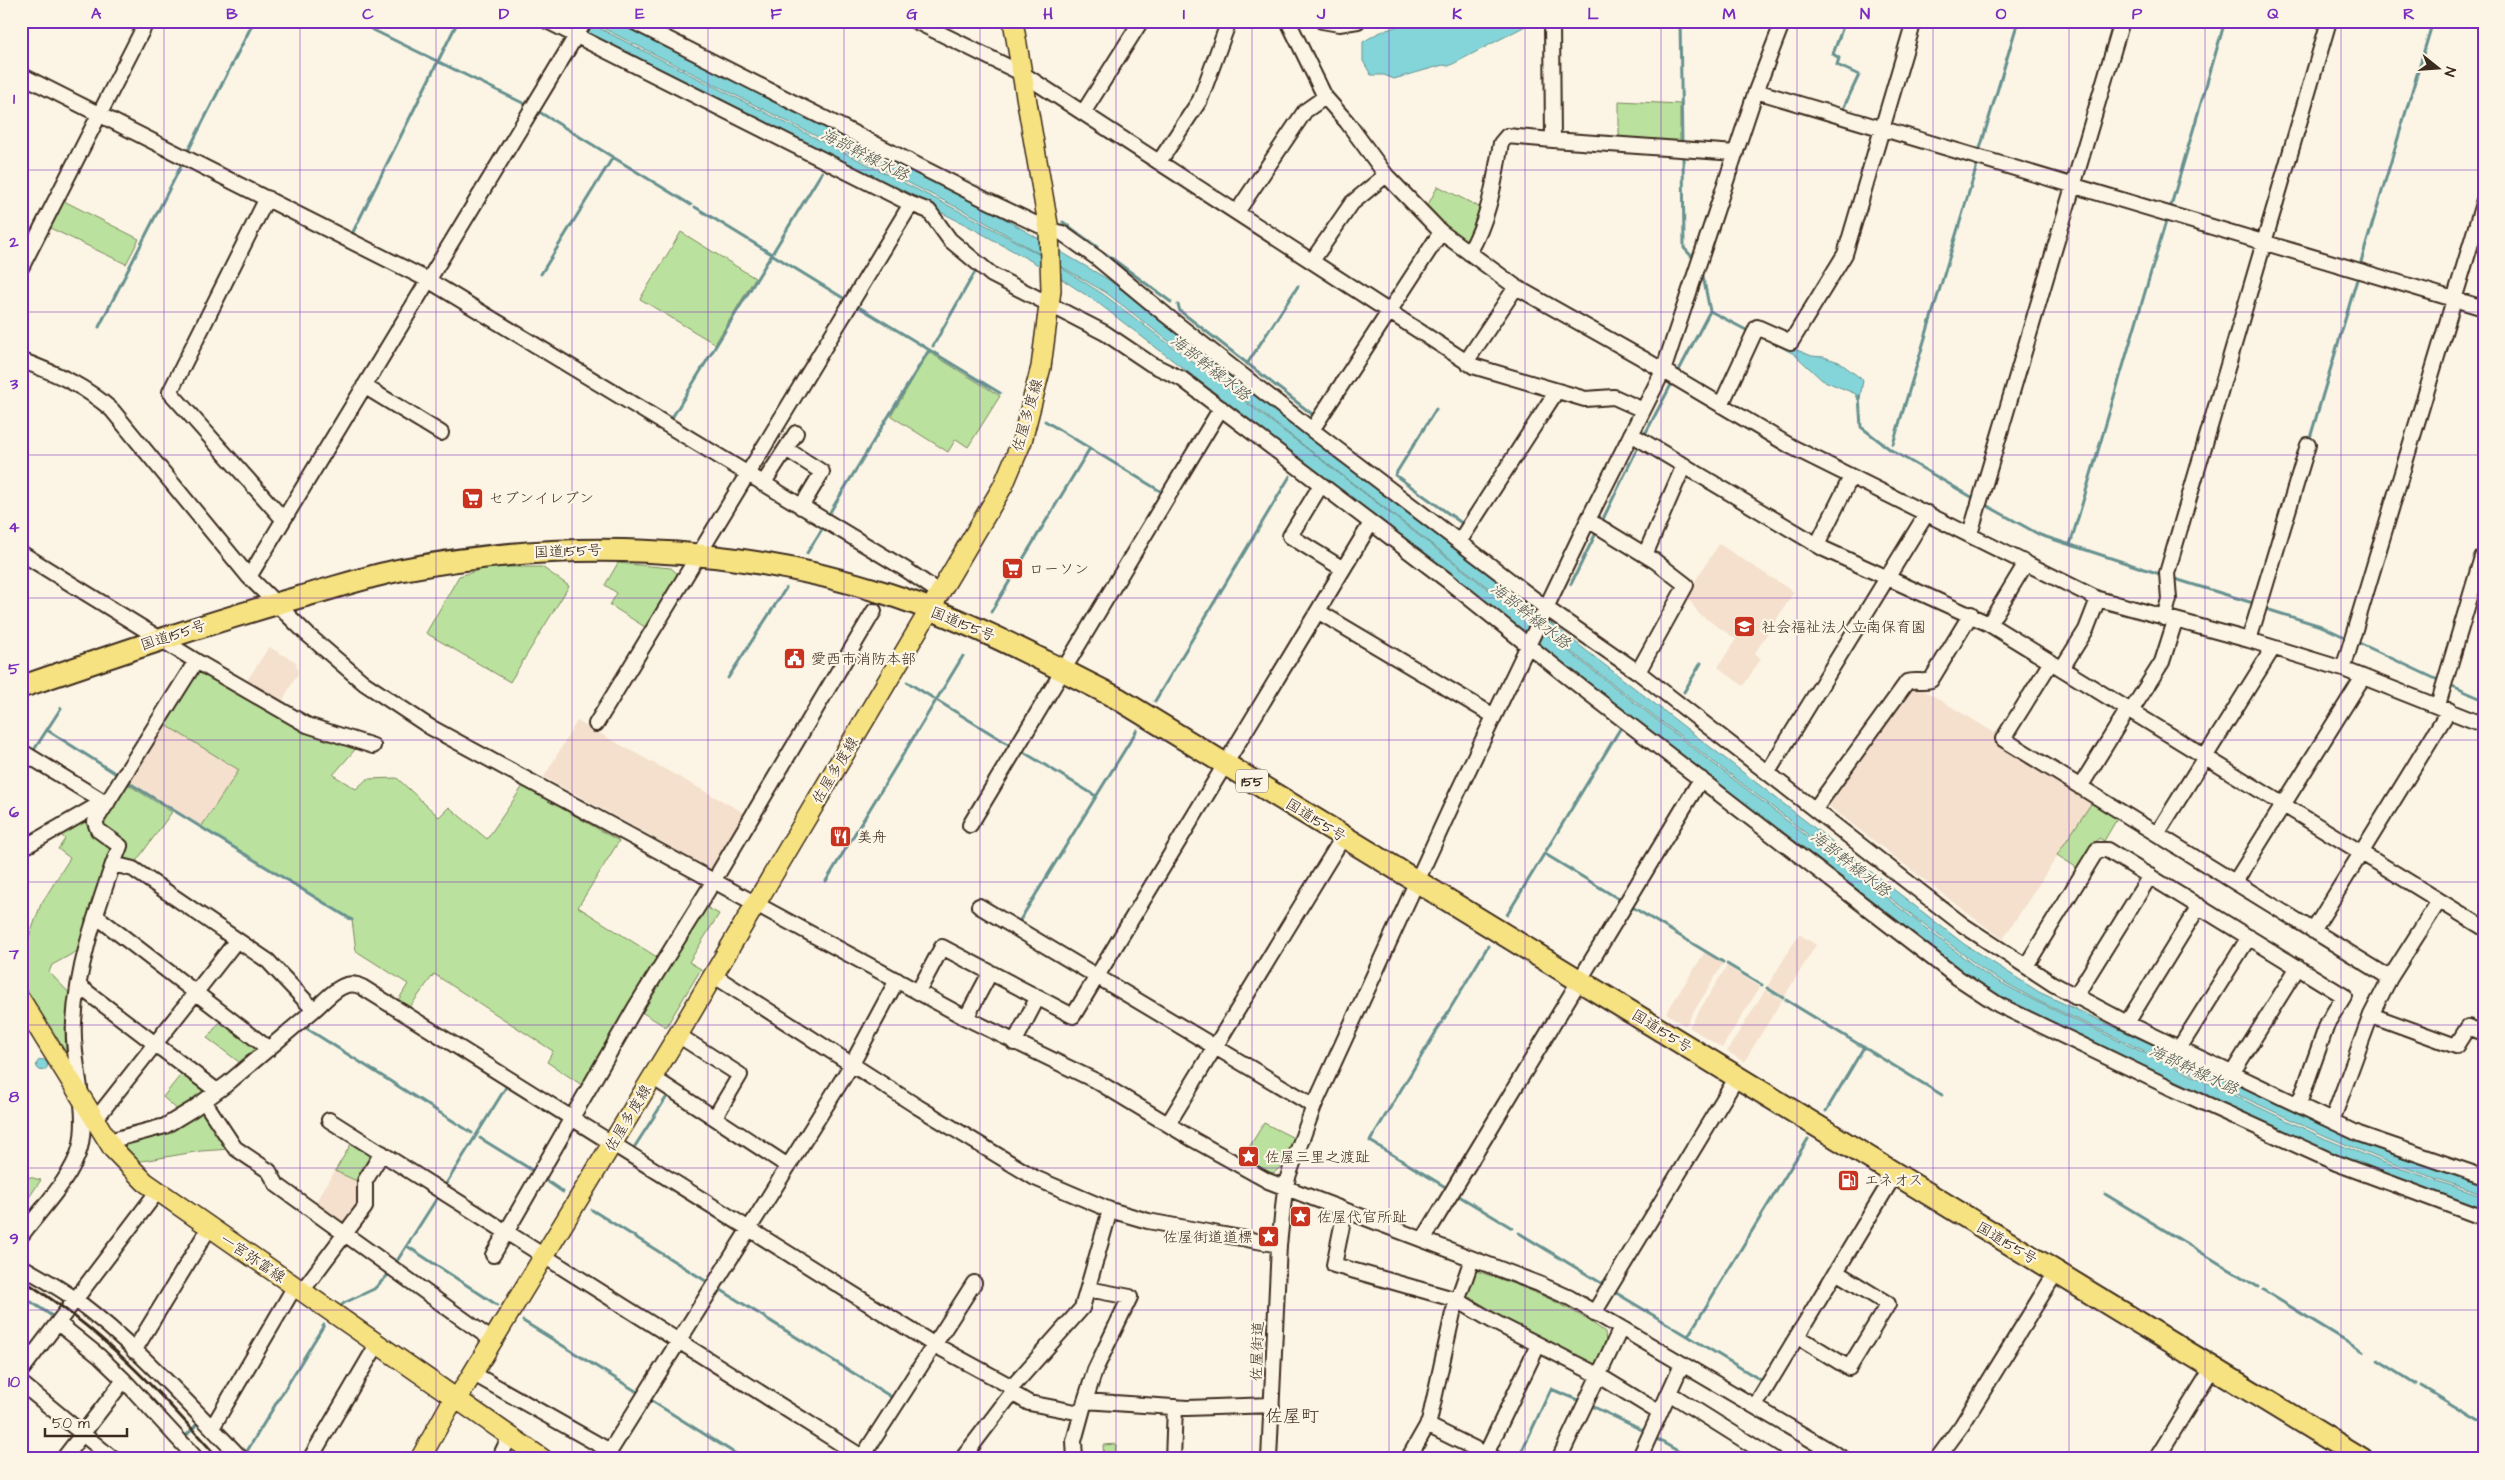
<svg xmlns="http://www.w3.org/2000/svg" width="2505" height="1480" font-family="'Architects Daughter','Klee One',sans-serif">
<rect width="100%" height="100%" fill="#fcf5e5"/>
<filter id="ink" filterUnits="userSpaceOnUse"><feTurbulence type="fractalNoise" baseFrequency=".02" numOctaves="2"/><feDisplacementMap in="SourceGraphic" scale="10" xChannelSelector="R" yChannelSelector="G"/><feConvolveMatrix kernelMatrix="1 2 1 2 8 2 1 2 1" color-interpolation-filters="sRGB"/></filter>
<g filter="url(#ink)">
<path fill="#f4e0cd" d="M 1719,544 L 1794,592 L 1755,653 L 1761,659 L 1743,686 L 1718,667 L 1736,639 L 1699,614 L 1686,595 Z
M 269,647 L 296,662 L 298,673 L 279,707 L 244,685 Z
M 1917,686 L 2000,736 L 2094,800 L 2003,939 L 1967,913 L 1825,803 L 1908,687 Z
M 577,721 L 748,815 L 715,871 L 544,777 Z
M 161,722 L 239,770 L 201,827 L 126,781 Z
M 1799,934 L 1816,945 L 1784,997 L 1767,987 Z
M 1705,952 L 1723,964 L 1685,1026 L 1666,1013 Z
M 1727,966 L 1760,987 L 1722,1048 L 1689,1027 Z
M 1765,990 L 1782,1000 L 1744,1062 L 1727,1051 Z
M 335,1171 L 359,1182 L 362,1205 L 342,1230 L 312,1208 Z"/>
<path fill="#bae19d" stroke="#7a865e" d="M 1619,101 L 1680,104 L 1680,146 L 1619,142 Z
M 1438,186 L 1485,210 L 1468,247 L 1424,212 Z
M 62,200 L 139,239 L 126,264 L 48,227 Z
M 681,232 L 755,278 L 715,344 L 640,299 Z
M 929,352 L 1000,396 L 968,447 L 956,439 L 948,452 L 891,416 Z
M 618,563 L 671,568 L 680,576 L 648,629 L 610,605 L 617,593 L 605,585 Z
M 490,567 L 542,567 L 569,586 L 510,682 L 426,633 L 459,576 Z
M 197,665 L 359,745 L 333,775 L 356,789 L 367,779 L 397,778 L 439,817 L 449,807 L 487,839 L 523,786 L 619,841 L 578,907 L 660,959 L 585,1087 L 547,1062 L 553,1051 L 434,974 L 407,1011 L 396,1004 L 408,984 L 356,951 L 352,920 L 201,827 L 239,770 L 161,722 Z
M 124,782 L 172,812 L 132,867 L 116,863 L 123,844 L 101,827 L 100,821 Z
M 2093,801 L 2118,817 L 2104,841 L 2099,838 L 2079,869 L 2057,855 Z
M 78,821 C 92,822 106,839 112,851 L 81,949 L 52,965 L 49,972 L 75,999 L 73,1053 L 65,1053 L 21,982 L 21,959 L 41,904 L 70,858 L 58,849 L 65,839 L 57,831 Z
M 704,906 L 719,914 L 689,962 L 701,969 L 666,1027 L 638,1010 Z
M 223,1018 L 260,1046 L 260,1052 L 243,1065 L 207,1038 Z
M 183,1072 L 210,1091 L 180,1112 L 163,1097 Z
M 202,1106 L 230,1149 L 201,1151 L 136,1162 L 121,1142 Z
M 1264,1123 L 1296,1139 L 1286,1162 L 1274,1173 L 1269,1172 L 1243,1157 Z
M 354,1139 L 375,1152 L 359,1182 L 335,1171 Z
M 21,1175 L 41,1180 L 21,1209 Z
M 1473,1270 C 1520,1285 1565,1302 1605,1332 L 1606,1343 L 1595,1364 L 1588,1364 L 1468,1299 L 1463,1294 Z
M 1116,1444 L 1115,1459 L 1104,1459 L 1103,1445 Z"/>
<path fill="#83d5da" stroke="#66918f" d="M 564,21 L 585,21 L 975,219 L 1049,260 L 1103,294 L 1302,445 L 1985,974 L 2035,1001 L 2326,1139 L 2385,1163 L 2484,1197 L 2484,1212 L 2325,1153 L 2002,1000 L 1954,968 L 1545,649 L 1530,635 L 1098,303 L 1051,272 L 970,227 Z
M 589,21 L 618,21 L 806,114 L 825,126 L 981,205 L 1109,280 L 1964,944 L 2039,992 L 2357,1140 L 2484,1184 L 2484,1195 L 2386,1161 L 2328,1137 L 2036,1000 L 1986,972 L 1105,292 L 976,217 Z
M 1412,21 L 1535,21 L 1449,66 L 1443,65 L 1394,79 L 1384,75 L 1371,75 L 1363,61 L 1363,42 L 1378,33 Z
M 1762,336 L 1812,356 L 1824,357 L 1839,362 L 1863,380 L 1860,398 L 1858,400 L 1856,394 L 1822,380 L 1794,354 L 1761,337 Z
M36.5 1065a5.5 5.5 0 1 1 11 0a5.5 5.5 0 1 1-11 0Z"/>
<g fill="none" stroke-linecap="round" stroke-linejoin="round">
<path stroke="#66918f" stroke-width="3" d="M 1680,21 L 1682,145
M 359,23 L 529,106
M 536,110 L 691,205
M 1842,111 L 1859,75 L 1837,65 L 1839,58 L 1833,54 L 1845,21
M 1979,152 L 2018,21
M 187,153 L 254,21
M 1683,153 L 1684,248 L 1694,259
M 695,207 L 848,301
M 2170,209 L 2225,21
M 1063,222 L 1097,247
M 352,234 L 458,21
M 1106,254 L 1171,302
M 2360,265 L 2433,21
M 541,274 L 613,157
M 854,304 L 1000,393
M 1178,305 L 1180,311 L 1312,414
M 1710,311 L 1748,331
M 99,327 L 182,164
M 933,346 L 975,272
M 1247,364 L 1298,286
M 1677,374 L 1710,311 L 1702,271
M 1859,396 L 1861,427 L 1891,450 L 1975,499
M 1436,409 L 1395,475 L 1463,524 L 1464,522
M 670,421 L 822,172
M 1045,421 L 1165,494
M 1643,438 L 1673,381
M 2310,438 L 2358,276
M 1893,444 L 1978,162
M 1984,504 L 2040,535 L 2163,575
M 827,517 L 929,350
M 1601,523 L 1640,443
M 2070,545 L 2167,218
M 807,553 L 824,526
M 2175,579 L 2253,603
M 1571,584 L 1597,531
M 2263,608 L 2321,626 L 2347,638
M 991,612 L 1090,448
M 2357,642 L 2440,681
M 728,678 L 786,588
M 907,682 L 1013,747
M 2450,685 L 2484,700
M 1684,692 L 1701,663
M 1155,701 L 1290,476
M 47,730 L 118,775
M 1020,750 L 1096,796
M 32,753 L 61,708
M 21,771 L 29,759
M 126,781 L 352,920
M 1545,854 L 1622,901
M 826,881 L 963,656
M 1629,905 L 1723,962
M 1507,915 L 1620,729
M 1017,925 L 1137,730
M 1727,964 L 1762,985
M 1767,988 L 1783,998
M 1786,1000 L 1942,1095
M 303,1026 L 472,1133
M 1826,1111 L 1864,1047
M 480,1138 L 535,1172
M 635,1146 L 666,1098
M 544,1179 L 563,1192
M 444,1187 L 508,1084
M 1447,1188 L 1370,1141 L 1488,946
M 1454,1193 L 1512,1228
M 2105,1194 L 2258,1287
M 592,1210 L 709,1283
M 1519,1233 L 1606,1286
M 407,1246 L 497,1305
M 395,1264 L 439,1195
M 718,1288 L 893,1398
M 2263,1290 L 2363,1351
M 1613,1291 L 1764,1382
M 21,1295 L 55,1318
M 342,1305 L 344,1303 L 374,1289 L 390,1273
M 523,1321 L 639,1393
M 1688,1336 L 1808,1139
M 2378,1360 L 2416,1384
M 2421,1386 L 2484,1424
M 650,1400 L 744,1459
M 1592,1406 L 1646,1432
M 1653,1437 L 1692,1459
M 184,1438 L 199,1422 L 201,1424
M 244,1456 L 324,1325
M 1518,1459 L 1551,1389 L 1580,1401"/>
<defs>
<path id="minor" d="M 547,21 L 911,204 L 929,211 L 950,240 L 992,275 L 1105,333 L 1151,364 L 1182,379 L 1448,581 L 1564,674 L 1958,978 L 1999,1005 L 2169,1087 L 2336,1163 L 2484,1218
M 632,21 L 984,199 L 1049,230 L 1062,233 L 1097,258 L 1167,316 L 1312,430 L 1546,608 L 1638,672 L 1963,925 L 2053,984 L 2127,1023 L 2359,1134 L 2484,1177
M 915,21 L 1023,74 L 1473,366 L 1585,399 L 1614,397 L 1643,410
M 1288,21 L 1325,97 L 1347,122 L 1386,175 L 1441,232 L 1516,287 L 1642,358 L 1792,447 L 2098,599 L 2249,640 L 2343,669 L 2484,725
M 1322,21 L 1339,24 L 1358,21
M 1552,21 L 1553,140 L 1736,153
M 21,75 L 428,280 L 905,569 L 940,593
M 1756,91 L 2484,308
M 1083,113 L 1141,21
M 1159,162 L 1200,100 L 1229,21
M 267,198 L 170,392 L 283,519
M 1237,212 L 1305,111 L 1325,97
M 1469,253 C 1490,217 1494,182 1501,143 L 1507,136 L 1553,140
M 1312,261 L 1352,203 L 1386,175
M 21,268 L 147,21
M 21,360 C 58,375 81,383 112,410 L 249,577 L 307,634 L 364,683 L 430,727 L 966,1018 L 1098,1082 L 1194,1140 L 1268,1181 L 1539,1284 L 1570,1298 L 1844,1459
M 1466,362 L 1516,287
M 364,386 L 441,433
M 1721,405 L 1757,327 L 1791,342 L 1845,254 L 1914,21
M 1312,430 L 1441,232
M 1631,434 L 1824,549 L 1989,624 L 2484,928
M 786,449 L 822,472 L 801,507
M 763,484 L 796,433
M 1321,485 L 1290,536 L 1343,569
M 1588,520 L 1655,561 L 1686,585 L 1638,672
M 1970,534 L 2122,21
M 1459,542 L 1556,392
M 1817,545 L 1851,477
M 21,553 L 196,661 L 307,725 L 373,746
M 1645,555 L 1684,465
M 249,577 L 585,21
M 1319,612 L 1494,716
M 2164,618 L 2169,599 L 2167,573 L 2329,21
M 1989,624 L 2026,563
M 2249,640 L 2308,445
M 196,661 L 95,822 L 98,830 L 120,846 L 113,864 L 133,869 L 268,961 L 314,1010 C 328,998 343,977 362,987 L 933,1344 L 1012,1387
M 2051,662 L 2003,739 L 2390,978
M 2062,668 L 2086,630 L 2098,599
M 2343,669 L 2484,200
M 2438,705 L 2482,557
M 2131,711 L 2162,662 L 2175,621
M 596,724 L 911,204
M 21,751 L 107,804
M 1768,772 L 1927,513
M 2080,787 L 2128,709
M 1815,809 L 1907,682 C 1916,679 1922,683 1931,680 L 1971,614
M 970,825 L 1221,408
M 2157,834 L 2273,648
M 21,849 L 96,806 L 107,804
M 719,872 L 874,611
M 2235,882 L 2363,677
M 979,906 L 1314,1106
M 96,916 L 269,1049
M 2313,931 L 2449,710
M 2026,966 L 2097,850 L 2107,850 L 2344,996 L 2328,1022 L 2299,1104
M 713,975 L 918,1107 L 1035,1178 L 1110,1210 L 1148,1221 L 1279,1245
M 79,986 L 217,1091
M 918,992 L 942,947 L 1073,1016 L 1371,523
M 2075,997 L 2150,876
M 2371,1015 L 2456,1046 L 2468,1027 L 2484,1033
M 966,1018 L 990,973
M 2127,1023 L 2199,906
M 678,1035 L 740,1075 L 715,1117
M 1014,1043 L 1038,997
M 2180,1047 L 2249,937
M 2233,1072 L 2298,967
M 652,1077 L 788,1166
M 204,1101 L 235,1148 L 269,1171 L 277,1185 L 492,1340
M 95,1120 L 237,940
M 329,1120 L 862,1457
M 2332,1121 L 2371,1015 L 2390,978 L 2439,901
M 1168,1124 L 1343,837
M 109,1141 L 165,1126 L 193,1109 L 227,1084 L 314,1010
M 1345,1211 L 1334,1265 L 1457,1300 L 1496,1323 L 1598,1375 L 1660,1413
M 21,1236 C 40,1210 72,1178 80,1148 C 90,1107 71,1063 74,1023 C 77,967 95,916 113,864
M 1423,1240 L 1701,779
M 493,1255 L 635,1008 L 710,887
M 21,1266 C 39,1277 59,1287 76,1300 C 137,1346 189,1405 242,1459
M 302,1291 L 365,1207 L 365,1181 L 382,1153
M 1594,1313 L 1737,1077
M 58,1323 L 99,1356 L 124,1380
M 1797,1336 L 1849,1368 L 1888,1304 L 1836,1272
M 134,1351 L 209,1228
M 21,1371 L 157,1192
M 472,1373 L 610,1451
M 21,1383 L 113,1459
M 1012,1393 L 1029,1403 L 1081,1413
M 1669,1393 L 1774,1459
M 1085,1401 L 1095,1370 L 1130,1297 L 1088,1289
M 1755,1406 L 1895,1174
M 1427,1425 L 1496,1459
M 212,1428 L 295,1286
M 1486,1454 L 1538,1345
M 63,1459 L 124,1380 L 194,1456 L 192,1459
M 310,1459 L 378,1343
M 499,1459 L 510,1436
M 605,1459 L 852,1064 L 897,980
M 861,1459 L 974,1283
M 962,1459 L 1012,1393 L 1012,1387 L 1082,1308 L 1110,1210
M 1075,1459 L 1074,1441 L 1085,1401 L 1187,1408 L 1272,1405
M 1173,1459 L 1175,1407
M 1269,1459 L 1279,1245 L 1285,1189 L 1289,1174 L 1314,1106 L 1455,798 L 1588,520 L 1663,371 L 1756,91 L 1783,21
M 1408,1459 L 1429,1422 L 1453,1313 L 1472,1259
M 1559,1459 L 1621,1328
M 1639,1459 L 1682,1364
M 1937,1459 L 1962,1425 L 2056,1272
M 2156,1459 L 2213,1367"/>
<path id="major" d="M 21,1000 L 113,1149 L 145,1182 L 543,1459
M 420,1459 L 449,1407 L 462,1391 L 678,1035 L 1003,486 L 1022,441 L 1041,367 L 1051,290 L 1049,230 L 1013,21"/>
<path id="highway" d="M 21,687 C 117,654 213,621 311,594 C 340,586 370,576 400,570 C 560,539 731,543 888,594 C 968,620 1043,660 1117,698 L 2362,1459"/>
</defs>
<use href="#minor" stroke="#3b2a1e" stroke-width="18"/>
<use href="#major" stroke="#3b2a1e" stroke-width="22"/>
<use href="#highway" stroke="#3b2a1e" stroke-width="25"/>
<use href="#minor" stroke="#fcf5e5" stroke-width="14"/>
<use href="#major" stroke="#f7e281" stroke-width="19"/>
<use href="#highway" stroke="#f7e281" stroke-width="21"/>
<path stroke="#3b2a1e" stroke-width="3" d="M 21,1279 C 100,1328 158,1390 219,1459"/>
</g>
</g>
<path fill="none" stroke="#7b2cbf" stroke-width="1" stroke-opacity="0.55" d="M 164,21 L 164,1459M 300,21 L 300,1459M 436,21 L 436,1459M 572,21 L 572,1459M 708,21 L 708,1459M 844,21 L 844,1459M 980,21 L 980,1459M 1116,21 L 1116,1459M 1252,21 L 1252,1459M 1389,21 L 1389,1459M 1525,21 L 1525,1459M 1661,21 L 1661,1459M 1797,21 L 1797,1459M 1933,21 L 1933,1459M 2069,21 L 2069,1459M 2205,21 L 2205,1459M 2341,21 L 2341,1459M 21,170 L 2484,170M 21,312 L 2484,312M 21,455 L 2484,455M 21,598 L 2484,598M 21,740 L 2484,740M 21,882 L 2484,882M 21,1025 L 2484,1025M 21,1168 L 2484,1168M 21,1310 L 2484,1310"/>
<defs>
<symbol id="supermarket-square" viewBox="-11 -11 22 22"><rect x="-9" y="-9" width="18" height="18" rx="4" fill="#c8321e" stroke="#fcf5e5"/><path d="M-6-5.5h2.5l.6 2H6L4.5 2H-2.5L-4.4-4H-6ZM-1.5 3.2a1.3 1.3 0 1 0 .1 0ZM3 3.2a1.3 1.3 0 1 0 .1 0Z" fill="#fff"/></symbol>
<symbol id="school-square" viewBox="-11 -11 22 22"><rect x="-9" y="-9" width="18" height="18" rx="4" fill="#c8321e" stroke="#fcf5e5"/><path d="M0-5L7-2L0 1L-7-2ZM-4 1L0 2.5L4 1V4Q0 6-4 4Z" fill="#fff"/></symbol>
<symbol id="civic-square" viewBox="-11 -11 22 22"><rect x="-9" y="-9" width="18" height="18" rx="4" fill="#c8321e" stroke="#fcf5e5"/><path d="M-.6-6.5H3V-4.5H.6V-3L4-1V1h2V6H-6V1h2V-1L-.6-3ZM-1.2 2.5V6h2.4V2.5Z" fill="#fff"/></symbol>
<symbol id="restaurant-square" viewBox="-11 -11 22 22"><rect x="-9" y="-9" width="18" height="18" rx="4" fill="#c8321e" stroke="#fcf5e5"/><path d="M-5-6h1v4h1v-4h1v4h1v-4h1v5L-1.5 .5V6h-2V.5L-5-1ZM5-6V6H3V1.5H1.5Q1.5-4 5-6Z" fill="#fff"/></symbol>
<symbol id="sight-square" viewBox="-11 -11 22 22"><rect x="-9" y="-9" width="18" height="18" rx="4" fill="#c8321e" stroke="#fcf5e5"/><path d="M0-6L1.8-2.2L6-1.7L2.9 1.2L3.7 5.4L0 3.3L-3.7 5.4L-2.9 1.2L-6-1.7L-1.8-2.2Z" fill="#fff"/></symbol>
<symbol id="fuel-square" viewBox="-11 -11 22 22"><rect x="-9" y="-9" width="18" height="18" rx="4" fill="#c8321e" stroke="#fcf5e5"/><path d="M-5.5-6h7V0h2V4h1.3V-2.5L3-4.5l.8-.8L6-3V5H2.5V1h-1V6h-7ZM-4.2-4.7v3.2H.2V-4.7Z" fill="#fff"/></symbol>
</defs>
<g fill-rule="evenodd">
<use href="#supermarket-square" x="460" y="486" width="25" height="25"/>
<use href="#supermarket-square" x="1000" y="556" width="25" height="25"/>
<use href="#school-square" x="1732" y="614" width="25" height="25"/>
<use href="#civic-square" x="782" y="646" width="25" height="25"/>
<use href="#restaurant-square" x="828" y="824" width="25" height="25"/>
<use href="#sight-square" x="1236" y="1144" width="25" height="25"/>
<use href="#fuel-square" x="1836" y="1168" width="25" height="25"/>
<use href="#sight-square" x="1288" y="1204" width="25" height="25"/>
<use href="#sight-square" x="1256" y="1224" width="25" height="25"/>
</g>
<g text-anchor="middle" stroke-width="4.5" stroke-linejoin="round" paint-order="stroke">
<rect fill="#fcf5e5" stroke="#75675a" stroke-width="1" x="1236" y="769.5" width="32" height="23" rx="4"/>
<g font-size="14" font-weight="bold" fill="#3b2a1e">
<text x="1252" y="786">155</text>
</g>
<g font-size="15" fill="#3b2a1e" stroke="#fcf5e5">
<text transform="translate(1027 415) rotate(-74)" y="5">佐屋多度線</text>
<text transform="translate(568 551) rotate(-2)" y="5">国道155号</text>
<text transform="translate(963 624) rotate(22)" y="5">国道155号</text>
<text transform="translate(173 635) rotate(-18)" y="5">国道155号</text>
<text transform="translate(835 770) rotate(-59)" y="5">佐屋多度線</text>
<text transform="translate(1316 820) rotate(32)" y="5">国道155号</text>
<text transform="translate(1662 1031) rotate(32)" y="5">国道155号</text>
<text transform="translate(628 1118) rotate(-59)" y="5">佐屋多度線</text>
<text transform="translate(2007 1243) rotate(31)" y="5">国道155号</text>
<text transform="translate(253 1258) rotate(34)" y="5">一宮弥富線</text>
<text transform="translate(1257 1351) rotate(-88)" y="5">佐屋街道</text>
</g>
<g font-size="15" fill="#3b2a1e" stroke="#fcf5e5" text-anchor="start">
<text x="489" y="503">セブンイレブン</text>
<text x="1029" y="574">ローソン</text>
<text x="1761" y="632">社会福祉法人立南保育園</text>
<text x="811" y="664">愛西市消防本部</text>
<text x="857" y="842">美舟</text>
<text x="1265" y="1162">佐屋三里之渡趾</text>
<text x="1864" y="1185">エネオス</text>
<text x="1317" y="1222">佐屋代官所趾</text>
<text x="1253" y="1242" text-anchor="end">佐屋街道道標</text>
</g>
<g font-size="16" font-style="italic" fill="#4d554d" stroke="#fcf5e5">
<text transform="translate(865 154) rotate(27)" y="6">海部幹線水路</text>
<text transform="translate(1211 367) rotate(38)" y="6">海部幹線水路</text>
<text transform="translate(1531 615) rotate(38)" y="6">海部幹線水路</text>
<text transform="translate(1851 863) rotate(38)" y="6">海部幹線水路</text>
<text transform="translate(2194 1069) rotate(25)" y="6">海部幹線水路</text>
</g>
<g font-size="18" fill="#3b2a1e" stroke="#fcf5e5">
<text x="1292" y="1422">佐屋町</text>
</g>
</g>
<rect width="2505" height="1480" fill="none" stroke="#fcf5e5" stroke-width="55"/>
<g transform="translate(2438 68) rotate(107)" stroke="#fcf5e5" stroke-width="4" paint-order="stroke">
<path d="M0-4L9 19L0 12L-9 19Z" fill="#3b2a1e"/>
<text y="-8" font-size="14" font-weight="bold" text-anchor="middle" fill="#3b2a1e">N</text>
</g>
<path d="M45 1428v8h82v-8" fill="none" stroke="#3b2a1e" stroke-width="2.5"/>
<text x="52" y="1428" font-size="15" fill="#3b2a1e" stroke="#fcf5e5" stroke-width="4" paint-order="stroke">50 m</text>
<rect x="28" y="28" width="2450" height="1424" fill="none" stroke="#7b2cbf" stroke-width="2"/>
<g font-size="16" text-anchor="middle" font-weight="bold" fill="#7b2cbf">
<text x="96" y="19">A</text>
<text x="232" y="19">B</text>
<text x="368" y="19">C</text>
<text x="504" y="19">D</text>
<text x="640" y="19">E</text>
<text x="776" y="19">F</text>
<text x="912" y="19">G</text>
<text x="1048" y="19">H</text>
<text x="1184" y="19">I</text>
<text x="1321" y="19">J</text>
<text x="1457" y="19">K</text>
<text x="1593" y="19">L</text>
<text x="1729" y="19">M</text>
<text x="1865" y="19">N</text>
<text x="2001" y="19">O</text>
<text x="2137" y="19">P</text>
<text x="2273" y="19">Q</text>
<text x="2409" y="19">R</text>
<text x="14" y="104">1</text>
<text x="14" y="247">2</text>
<text x="14" y="389">3</text>
<text x="14" y="532">4</text>
<text x="14" y="674">5</text>
<text x="14" y="817">6</text>
<text x="14" y="959">7</text>
<text x="14" y="1102">8</text>
<text x="14" y="1244">9</text>
<text x="14" y="1387">10</text>
</g>
</svg>
